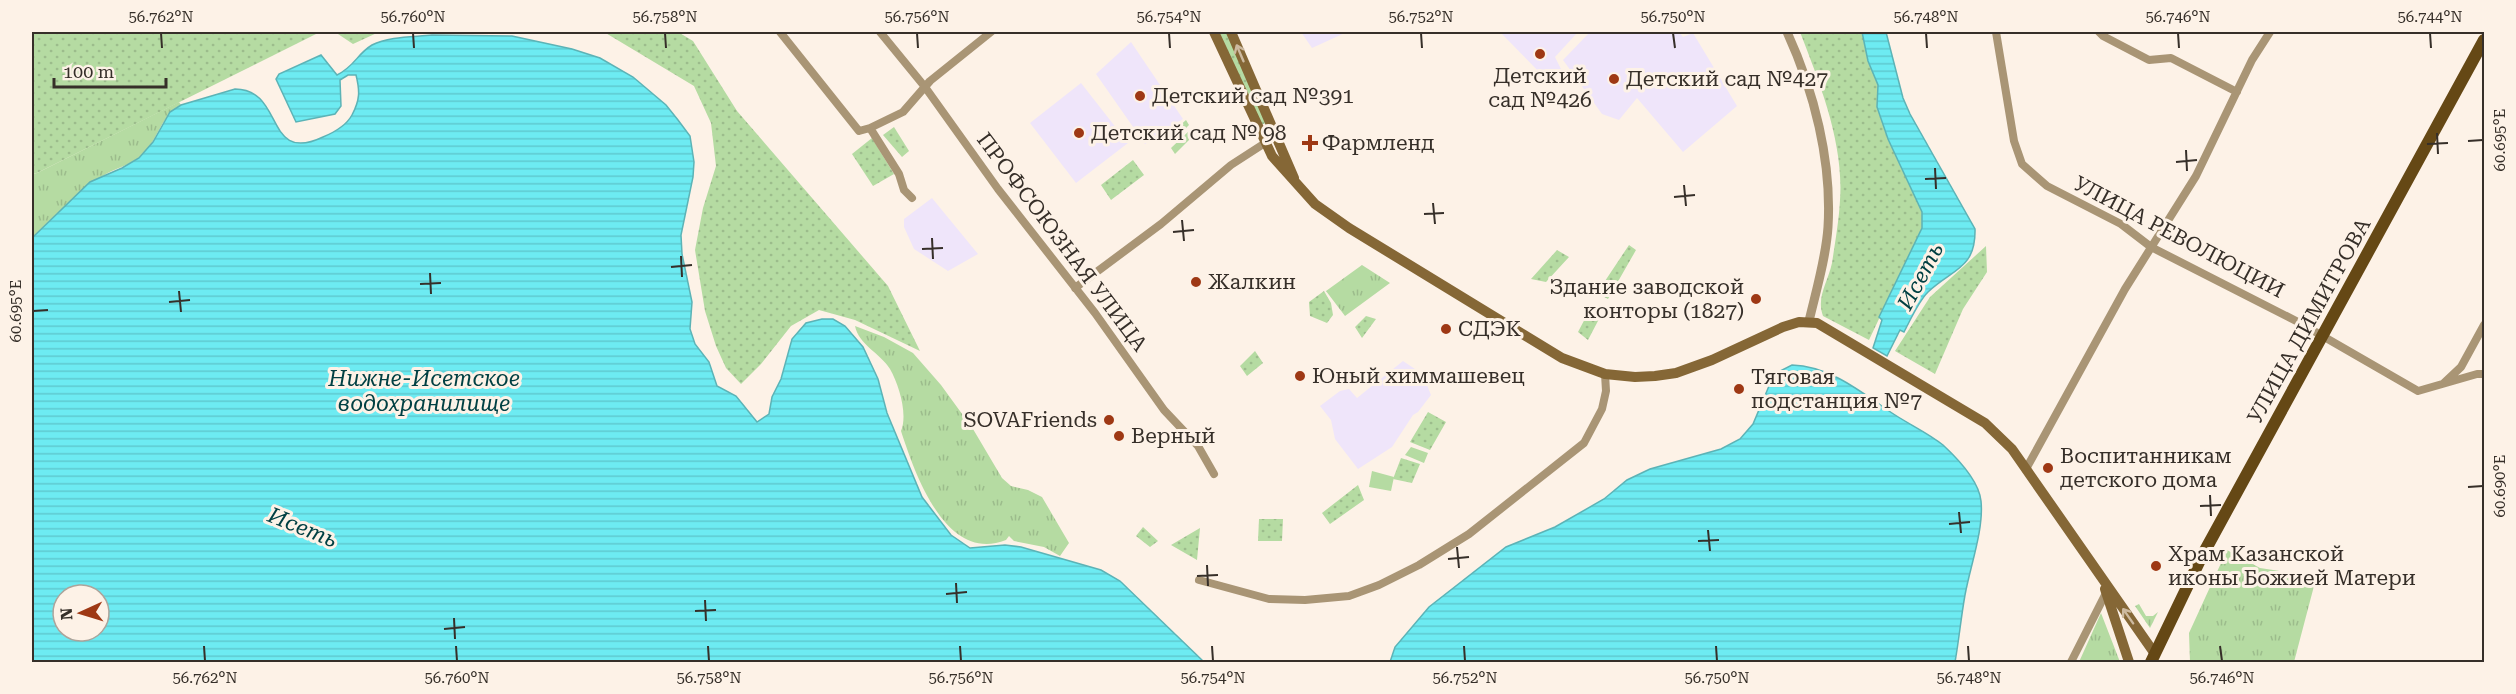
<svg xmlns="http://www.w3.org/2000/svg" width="2516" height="694" font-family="'Roboto Serif',serif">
<defs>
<pattern id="grass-tufts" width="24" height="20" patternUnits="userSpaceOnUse" patternTransform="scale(1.5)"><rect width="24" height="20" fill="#b5dba2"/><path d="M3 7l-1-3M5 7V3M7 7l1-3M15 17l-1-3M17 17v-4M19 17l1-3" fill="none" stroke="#9cbc8c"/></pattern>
<pattern id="park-dots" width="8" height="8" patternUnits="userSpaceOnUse" patternTransform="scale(1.5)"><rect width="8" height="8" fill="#b5dba2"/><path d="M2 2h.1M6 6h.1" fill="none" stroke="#9cbc8c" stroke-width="1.8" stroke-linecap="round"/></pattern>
<pattern id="water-rules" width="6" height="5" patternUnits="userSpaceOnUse" patternTransform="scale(1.5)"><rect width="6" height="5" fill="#6debf2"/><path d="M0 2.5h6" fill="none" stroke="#5fcad0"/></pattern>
</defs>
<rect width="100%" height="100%" fill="#fdf2e7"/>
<path fill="#efe5fa" d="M 1301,32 L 1347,32 L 1312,48 Z
M 1500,32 L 1578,32 L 1555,57 L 1561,69 L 1546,79 Z
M 1590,32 L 1608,32 L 1611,34 L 1617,32 L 1679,32 L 1683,37 L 1693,33 L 1737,106 L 1683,152 L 1637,98 L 1619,120 L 1602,114 L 1563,60 Z
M 1131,42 L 1183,119 L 1145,144 L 1096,74 Z
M 1081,83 L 1128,143 L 1076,183 L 1030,123 Z
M 932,198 L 978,254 L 948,271 L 914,249 L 904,227 L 904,219 Z
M 1403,361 L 1415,369 L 1412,372 L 1425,380 L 1431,395 L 1418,412 L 1413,415 L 1392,447 L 1358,469 L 1335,439 L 1331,420 L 1320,406 L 1340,391 L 1349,389 L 1357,398 Z"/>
<path fill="url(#grass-tufts)" d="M 179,102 L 181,105 C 159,118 159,139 142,155 C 130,166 114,168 101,177 C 75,195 54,216 32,238 L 32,174 L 37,173 Z
M 1362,265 L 1390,283 L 1345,316 L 1326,291 Z
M 855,326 L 884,337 L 913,353 L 941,385 L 973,429 L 1002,478 L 1011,486 L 1028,490 L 1042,497 L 1069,543 L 1060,556 L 1044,547 L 1014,541 L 1009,536 L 1006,540 C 946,564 915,474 901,431 C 908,414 899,385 890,369 C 880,353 859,345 855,326 Z
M 2227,550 L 2260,568 L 2314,576 L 2314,586 L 2294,662 L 2190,662 L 2189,633 Z
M 2139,604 L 2146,616 L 2153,616 L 2158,612 L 2150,628 L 2135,606 Z
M 2101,613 L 2120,662 L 2079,662 Z"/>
<path fill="url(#park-dots)" d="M 32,32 L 320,32 L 37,173 L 32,174 Z
M 335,32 L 379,32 L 353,44 Z
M 604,32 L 678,32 L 693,41 L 737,111 L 888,286 L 920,351 L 855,320 L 819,310 L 791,326 L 761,364 L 741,384 L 726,368 L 716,346 L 705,311 L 695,250 L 703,208 L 716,166 L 711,123 L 694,86 Z
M 1217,32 L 1227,32 L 1268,122 L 1261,125 Z
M 1800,32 L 1862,32 L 1868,61 L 1878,85 L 1877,107 L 1888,139 L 1922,212 L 1922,228 L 1869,340 L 1823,316 C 1816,297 1828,282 1832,263 C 1835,243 1839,220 1840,200 C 1844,143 1820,84 1800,32 Z
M 1186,120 L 1189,125 L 1172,142 L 1168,136 Z
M 894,127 L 909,151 L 902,157 L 883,135 Z
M 872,138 L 894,174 L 873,186 L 852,154 Z
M 1133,160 L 1144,175 L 1111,200 L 1101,185 Z
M 1629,245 L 1636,250 L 1608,299 L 1597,293 Z
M 1986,246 L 1987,272 L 1963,309 L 1935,374 L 1895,351 L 1930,297 Z
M 1557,250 L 1569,257 L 1546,282 L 1531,279 Z
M 1324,291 L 1331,303 L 1333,315 L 1327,323 L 1310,316 L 1309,302 Z
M 1588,313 L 1599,319 L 1588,340 L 1578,332 Z
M 1366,316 L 1376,319 L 1362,338 L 1355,327 Z
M 1255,351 L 1263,363 L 1247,376 L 1240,366 Z
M 1428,412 L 1446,422 L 1430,450 L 1410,442 Z
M 1401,458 L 1420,464 L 1412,483 L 1393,479 Z
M 1358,485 L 1364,500 L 1330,524 L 1322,513 Z
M 1259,519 L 1283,519 L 1282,541 L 1258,541 Z
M 1143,527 L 1158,541 L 1150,547 L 1136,536 Z
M 1200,528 L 1197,560 L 1171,545 Z"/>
<path fill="#b5dba2" d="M 1190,130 L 1194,135 L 1175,154 L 1171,148 Z
M 1411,447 L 1428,453 L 1424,463 L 1405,455 Z
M 1372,471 L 1394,477 L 1391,491 L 1369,487 Z"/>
<path fill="url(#water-rules)" stroke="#5cb3b6" stroke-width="1.5" fill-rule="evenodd" d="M 1862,32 L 1886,32 L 1903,98 L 1910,114 L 1975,229 C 1976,269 1952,269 1928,292 C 1918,302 1911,319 1904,332 L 1900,330 L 1887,356 L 1873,348 L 1882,320 L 1879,317 L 1922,228 L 1922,212 L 1888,139 L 1877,107 L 1878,85 L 1868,61 Z
M 432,35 L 512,36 L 572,49 L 600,58 L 633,77 L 666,105 L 678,120 L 690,136 L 694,162 L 693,177 L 681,235 L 682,254 L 692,302 L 690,329 L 695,344 L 709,362 L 717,386 L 736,396 L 757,422 L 769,414 L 772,397 L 781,379 L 792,339 L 806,323 L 822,319 L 833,319 L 845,326 L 863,347 L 878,379 L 887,413 L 922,497 L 951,535 L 970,548 L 1005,545 L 1021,547 L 1101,570 L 1120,581 L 1204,662 L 32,662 L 32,238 L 90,182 L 122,168 L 139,158 L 153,142 L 170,112 L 181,105 L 235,89 C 285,89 264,165 323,137 C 335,132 346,126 352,115 C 360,100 360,91 356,75 L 348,75 L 340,80 L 341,106 L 335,114 L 296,122 L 276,79 L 279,74 L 321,55 L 337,75 C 355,66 357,54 372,45 C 389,36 414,37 432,35 ZM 63,595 L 99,595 L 99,631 L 63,631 Z
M 1792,365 C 1829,366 1860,391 1889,411 C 1906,423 1927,432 1943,445 C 1957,458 1979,481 1981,501 C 1984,529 1970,567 1965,595 C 1961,617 1959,640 1955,662 L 1390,662 L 1395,647 L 1429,607 L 1506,547 L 1555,527 L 1604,499 L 1627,480 L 1650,469 L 1721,449 L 1740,439 L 1753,424 L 1769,386 L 1778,372 Z"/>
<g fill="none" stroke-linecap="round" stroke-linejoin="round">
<path stroke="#a99575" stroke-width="8" d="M 780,32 L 859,131 L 870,128 L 899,174 L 904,190 L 912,198
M 880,32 L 925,87 L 998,189 L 1095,313 L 1164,410 L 1198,446 L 1214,474
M 1996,32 L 2014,141 L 2022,164 L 2047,186 L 2121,224 L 2151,247 L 2300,323 L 2418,391 L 2477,374 L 2484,374
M 2099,32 L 2103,36 L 2149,60 L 2171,58 L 2237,92
M 870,128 L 903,112 L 930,81 L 991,32
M 1075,288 L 1161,224 L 1231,165 L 1265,143
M 2444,383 L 2461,367 L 2484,325
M 2026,469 L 2125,289 L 2196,176 L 2252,60 L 2270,32
M 1199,580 L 1269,599 L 1305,600 L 1349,596 L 1379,585 L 1419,565 L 1469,534 L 1584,443 L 1602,409 L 1606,391 L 1605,374
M 2071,662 L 2106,593"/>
<path stroke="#a99575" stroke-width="9" d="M 1787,32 C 1814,91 1832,161 1828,227 C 1826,258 1816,291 1809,321"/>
<path stroke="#856736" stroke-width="10" d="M 1214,32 L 1272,156 L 1315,204 L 1349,228 L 1562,358 L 1605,374 L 1635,377 L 1655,376 L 1676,373 L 1712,360 L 1783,327 L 1799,322 L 1817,323 L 1985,423 L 2012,449 L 2155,654
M 1231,32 L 1294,178
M 2105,589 L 2129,662"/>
<path stroke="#654815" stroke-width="12" d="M 2151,662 L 2202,556 L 2484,40"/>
</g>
<defs><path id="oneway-shaft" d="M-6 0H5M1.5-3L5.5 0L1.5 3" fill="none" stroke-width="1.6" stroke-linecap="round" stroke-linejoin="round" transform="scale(1.5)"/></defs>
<g stroke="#cdbaa0">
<use href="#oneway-shaft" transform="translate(1240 53) rotate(-113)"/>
<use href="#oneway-shaft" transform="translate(2128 616) rotate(-125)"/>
</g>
<path fill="none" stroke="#362f29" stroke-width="2" d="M 161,33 L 162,48M 413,33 L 414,48M 665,33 L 666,48M 917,33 L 918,48M 1169,33 L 1170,48M 1421,33 L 1422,48M 1673,33 L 1675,48M 1926,33 L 1927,48M 2178,33 L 2179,48M 2430,33 L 2431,48M 2437,133 L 2438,154M 2468,141 L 2483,140M 2427,144 L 2448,143M 2186,150 L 2187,171M 2176,162 L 2197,160M 1935,168 L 1936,189M 1925,179 L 1946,178M 1684,185 L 1686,206M 1674,197 L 1695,195M 1433,203 L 1435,224M 1424,214 L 1444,213M 1182,220 L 1184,241M 1173,232 L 1194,230M 932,238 L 933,259M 922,249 L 943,248M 681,256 L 682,277M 671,267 L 692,265M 430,273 L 431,294M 420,284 L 441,283M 179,291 L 181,312M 169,302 L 190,300M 33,311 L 48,310M 2468,487 L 2483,486M 2210,495 L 2211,516M 2200,506 L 2221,505M 1959,512 L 1961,533M 1949,524 L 1970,522M 1708,530 L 1710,551M 1698,541 L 1719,540M 1457,547 L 1459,568M 1448,559 L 1469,557M 1207,565 L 1208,586M 1197,576 L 1218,575M 956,583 L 957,603M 946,594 L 967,592M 705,600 L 706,621M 695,611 L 716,610M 454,618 L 455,639M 444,629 L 465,627M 204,646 L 205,661M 456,646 L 457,661M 708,646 L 709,661M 960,646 L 961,661M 1212,646 L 1213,661M 1464,646 L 1465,661M 1716,646 L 1717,661M 1968,646 L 1969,661M 2220,646 L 2222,661"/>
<g fill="#9e3814" stroke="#fdf2e7" stroke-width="2">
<circle cx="1540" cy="54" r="6"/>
<circle cx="1614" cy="79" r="6"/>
<circle cx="1140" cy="96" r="6"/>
<circle cx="1079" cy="133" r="6"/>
<path d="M1307 134h6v6h6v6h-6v6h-6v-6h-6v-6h6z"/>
<circle cx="1196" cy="282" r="6"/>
<circle cx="1756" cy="299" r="6"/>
<circle cx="1446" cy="329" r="6"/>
<circle cx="1300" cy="376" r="6"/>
<circle cx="1739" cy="389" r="6"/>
<circle cx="1109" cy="420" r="6"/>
<circle cx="1119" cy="436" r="6"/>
<circle cx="2048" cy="468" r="6"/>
<circle cx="2156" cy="566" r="6"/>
</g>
<g text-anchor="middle" stroke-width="6" stroke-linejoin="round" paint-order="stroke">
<g font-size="21" fill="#362f29" stroke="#fdf2e7" text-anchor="start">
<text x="1540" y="83" text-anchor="middle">Детский<tspan x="1540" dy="24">сад №426</tspan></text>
<text x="1626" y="86">Детский сад №427</text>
<text x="1152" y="103">Детский сад №391</text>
<text x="1091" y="140">Детский сад № 98</text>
<text x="1322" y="150">Фармленд</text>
<text x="1208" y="289">Жалкин</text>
<text x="1744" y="294" text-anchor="end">Здание заводской<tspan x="1744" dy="24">конторы (1827)</tspan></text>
<text x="1458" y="336">СДЭК</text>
<text x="1312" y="383">Юный химмашевец</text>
<text x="1751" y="384">Тяговая<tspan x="1751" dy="24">подстанция №7</tspan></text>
<text x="1097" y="427" text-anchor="end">SOVAFriends</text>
<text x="1131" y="443">Верный</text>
<text x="2060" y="463">Воспитанникам<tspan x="2060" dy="24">детского дома</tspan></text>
<text x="2168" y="561">Храм Казанской<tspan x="2168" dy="24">иконы Божией Матери</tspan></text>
</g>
<g font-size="21" fill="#362f29" stroke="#fdf2e7">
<text transform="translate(2179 237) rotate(28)" y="7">УЛИЦА РЕВОЛЮЦИИ</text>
<text transform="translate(1062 242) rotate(53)" y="7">ПРОФСОЮЗНАЯ УЛИЦА</text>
<text transform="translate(2309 321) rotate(-61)" y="7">УЛИЦА ДИМИТРОВА</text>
</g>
<g font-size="22" font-style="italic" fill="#014043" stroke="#fdf2e7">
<text transform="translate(1920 276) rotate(-62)" y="8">Исеть</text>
<text x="424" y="386">Нижне-Исетское<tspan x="424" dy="25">водохранилище</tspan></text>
<text transform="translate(303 527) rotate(22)" y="8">Исеть</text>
</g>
</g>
<rect width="2516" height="694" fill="none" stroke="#fdf2e7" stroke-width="66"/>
<g transform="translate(81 613) rotate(266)"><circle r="28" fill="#fdf2e7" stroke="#ada49b" stroke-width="1.5"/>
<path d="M0-4.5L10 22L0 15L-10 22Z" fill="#9e3814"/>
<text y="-9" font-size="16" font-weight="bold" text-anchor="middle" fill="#362f29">N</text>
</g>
<path d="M54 78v9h112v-9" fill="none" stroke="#362f29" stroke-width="3"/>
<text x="63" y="78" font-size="18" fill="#362f29" stroke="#fdf2e7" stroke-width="4.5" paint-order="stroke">100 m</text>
<rect x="33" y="33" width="2450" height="628" fill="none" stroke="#362f29" stroke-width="2"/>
<g font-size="15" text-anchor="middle" fill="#362f29">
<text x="161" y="22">56.762°N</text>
<text x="413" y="22">56.760°N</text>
<text x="665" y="22">56.758°N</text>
<text x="917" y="22">56.756°N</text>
<text x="1169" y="22">56.754°N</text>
<text x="1421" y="22">56.752°N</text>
<text x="1673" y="22">56.750°N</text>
<text x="1926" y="22">56.748°N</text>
<text x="2178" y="22">56.746°N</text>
<text x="2430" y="22">56.744°N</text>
<text transform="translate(2500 140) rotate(-90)" y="5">60.695°E</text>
<text transform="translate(16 311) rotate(-90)" y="5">60.695°E</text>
<text transform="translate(2500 486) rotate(-90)" y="5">60.690°E</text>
<text x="205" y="683">56.762°N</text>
<text x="457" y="683">56.760°N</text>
<text x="709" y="683">56.758°N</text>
<text x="961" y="683">56.756°N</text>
<text x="1213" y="683">56.754°N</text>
<text x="1465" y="683">56.752°N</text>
<text x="1717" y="683">56.750°N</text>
<text x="1969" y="683">56.748°N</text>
<text x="2222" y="683">56.746°N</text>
</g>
</svg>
